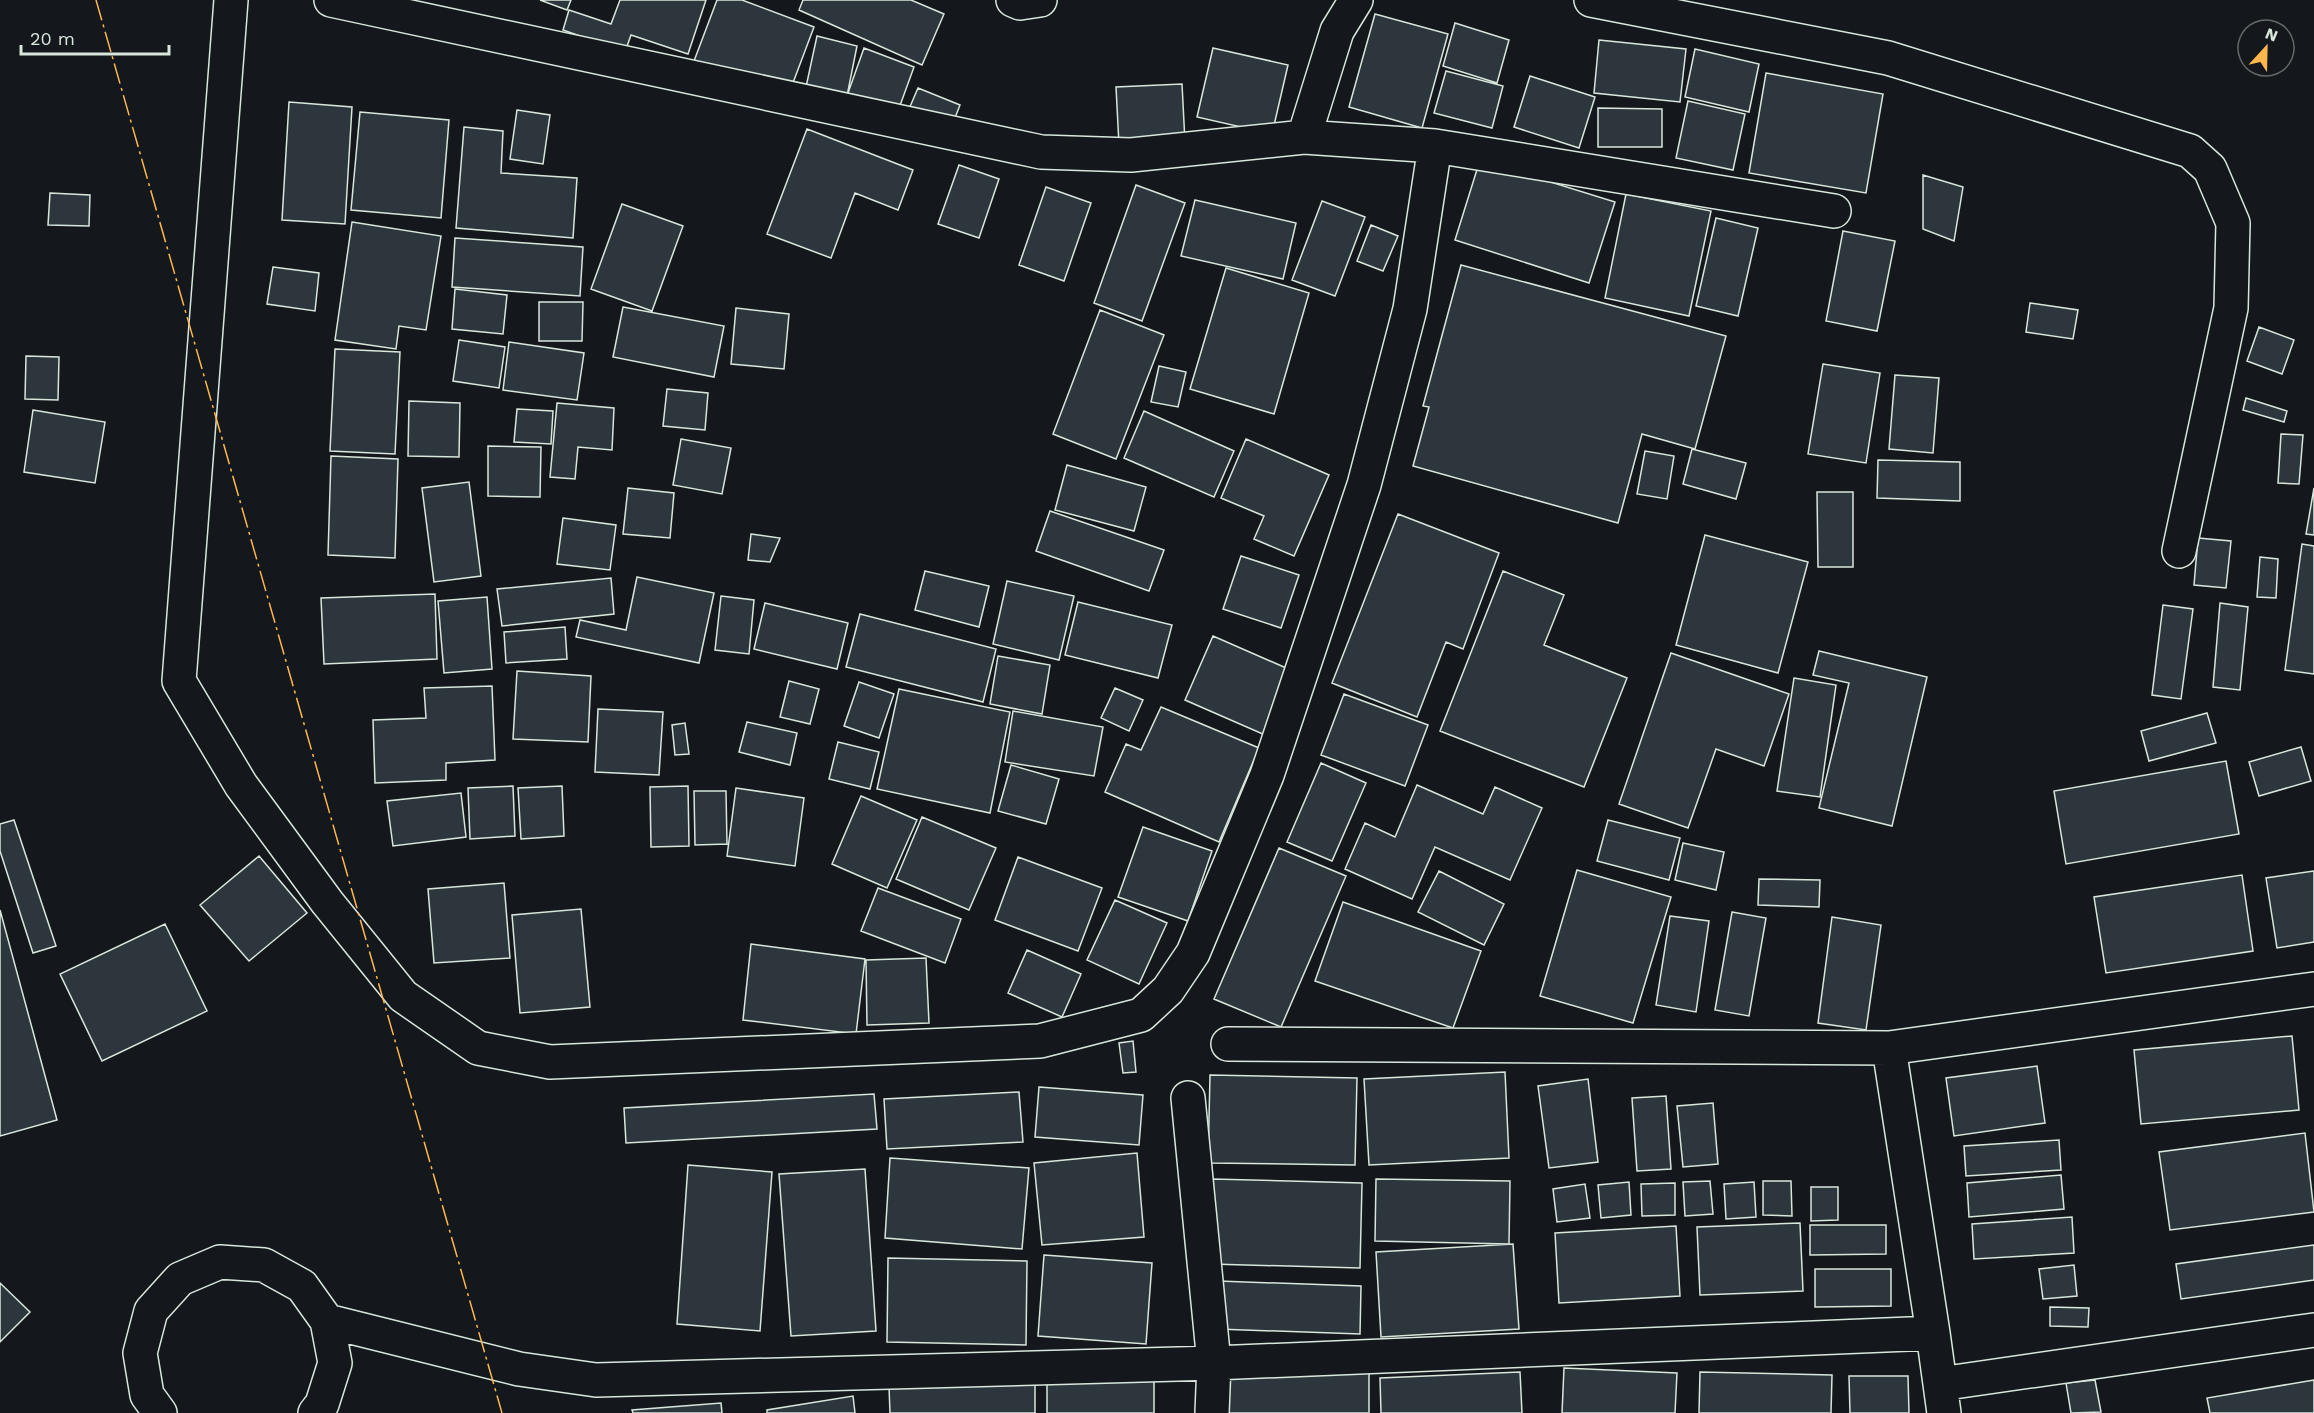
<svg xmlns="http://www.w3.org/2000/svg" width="2314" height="1413" font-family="'Work Sans',sans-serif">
<rect width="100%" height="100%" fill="#14181c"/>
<path fill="#2c363c" stroke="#d8e6dc" stroke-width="1.5" d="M 540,0 L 571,0 L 567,10 Z
M 620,0 L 706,0 L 688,54 L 631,35 L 625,52 L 563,30 L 569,10 L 611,24 Z
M 717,0 L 742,0 L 814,27 L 788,96 L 694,61 Z
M 803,0 L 911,0 L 944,14 L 922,65 L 799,10 Z
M 1375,14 L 1448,34 L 1422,128 L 1349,107 Z
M 1455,23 L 1509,40 L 1497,83 L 1443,66 Z
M 817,36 L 857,46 L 847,96 L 806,87 Z
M 1599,40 L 1686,49 L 1680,102 L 1594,93 Z
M 864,48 L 914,67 L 898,111 L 848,93 Z
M 1213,48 L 1288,65 L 1272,134 L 1197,117 Z
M 1695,49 L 1759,64 L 1749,112 L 1685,97 Z
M 1446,71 L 1503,86 L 1492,128 L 1434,113 Z
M 1766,73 L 1883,94 L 1866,193 L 1749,173 Z
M 1530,76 L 1595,97 L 1579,148 L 1514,127 Z
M 1182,84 L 1185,142 L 1119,145 L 1116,87 Z
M 918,88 L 960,105 L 949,133 L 906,116 Z
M 1688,101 L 1745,114 L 1733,170 L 1676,158 Z
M 289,102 L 352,107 L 345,224 L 282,220 Z
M 1598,108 L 1662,109 L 1662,147 L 1598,147 Z
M 517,110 L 550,115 L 543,164 L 510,159 Z
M 360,112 L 449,120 L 441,218 L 351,210 Z
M 464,127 L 503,131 L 501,173 L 577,178 L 573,238 L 456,228 Z
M 807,129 L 913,170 L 898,210 L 855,193 L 831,258 L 767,234 Z
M 1480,160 L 1615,202 L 1589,283 L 1455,240 Z
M 959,165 L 999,179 L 979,238 L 938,224 Z
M 1923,175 L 1963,187 L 1954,241 L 1923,229 Z
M 1136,185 L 1185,203 L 1142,321 L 1094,303 Z
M 1046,187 L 1091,203 L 1064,281 L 1019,265 Z
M 50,193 L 90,195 L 89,226 L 48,225 Z
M 1626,194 L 1711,211 L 1689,316 L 1605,298 Z
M 1195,200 L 1296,223 L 1283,279 L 1181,256 Z
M 1322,201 L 1365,217 L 1335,296 L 1292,280 Z
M 622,204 L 683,226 L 652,311 L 591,289 Z
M 1716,218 L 1758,228 L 1738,316 L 1696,306 Z
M 352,222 L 441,236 L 426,330 L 399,326 L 396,349 L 335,340 Z
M 1371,225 L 1398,236 L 1383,271 L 1357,261 Z
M 1843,231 L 1895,241 L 1877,331 L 1826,321 Z
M 455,238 L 583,247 L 580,296 L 452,287 Z
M 1461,265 L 1726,336 L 1695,449 L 1642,434 L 1618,523 L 1413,466 L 1429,407 L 1423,406 Z
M 273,267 L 319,273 L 315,311 L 267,304 Z
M 1226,268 L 1309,293 L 1274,414 L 1190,389 Z
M 455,289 L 507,295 L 503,334 L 452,329 Z
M 539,302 L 583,302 L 582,341 L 539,341 Z
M 2030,303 L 2078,310 L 2073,339 L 2026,332 Z
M 623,307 L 724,326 L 714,377 L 613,357 Z
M 736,308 L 789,314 L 784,369 L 731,364 Z
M 1100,310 L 1164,335 L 1116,459 L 1053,434 Z
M 2259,327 L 2294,340 L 2282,374 L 2247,361 Z
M 459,340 L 505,347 L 499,388 L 453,381 Z
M 509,342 L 584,353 L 577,400 L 503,390 Z
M 335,349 L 400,352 L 395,454 L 330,451 Z
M 26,356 L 59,357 L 58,400 L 25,399 Z
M 1823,364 L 1880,373 L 1866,463 L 1808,454 Z
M 1159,366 L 1186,372 L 1178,407 L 1151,402 Z
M 1895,375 L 1939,378 L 1933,453 L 1889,449 Z
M 667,389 L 708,393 L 705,430 L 663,426 Z
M 2246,398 L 2287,411 L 2284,422 L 2243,410 Z
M 409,401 L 460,403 L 459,457 L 408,456 Z
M 557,403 L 614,408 L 612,450 L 578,447 L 575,479 L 550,477 Z
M 517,409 L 553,411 L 551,444 L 514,442 Z
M 33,410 L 105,422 L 95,483 L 24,472 Z
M 1144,411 L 1234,451 L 1214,497 L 1124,458 Z
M 2281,434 L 2303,435 L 2299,484 L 2278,483 Z
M 681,439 L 731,448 L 722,494 L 673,485 Z
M 1246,439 L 1329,475 L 1294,556 L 1254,539 L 1264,516 L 1221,498 Z
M 488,446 L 541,447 L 540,497 L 488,496 Z
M 1692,449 L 1746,463 L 1736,499 L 1683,484 Z
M 1645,451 L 1674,456 L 1667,499 L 1637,494 Z
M 331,456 L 398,459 L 395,558 L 328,555 Z
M 1878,460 L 1960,462 L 1960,501 L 1877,498 Z
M 1067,465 L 1146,487 L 1134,531 L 1055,510 Z
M 469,482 L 481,576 L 434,582 L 422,488 Z
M 628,488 L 674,493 L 670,538 L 623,534 Z
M 2314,488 L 2314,535 L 2306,534 Z
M 1817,492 L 1853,492 L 1853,567 L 1818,567 Z
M 1050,511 L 1164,550 L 1149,591 L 1036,551 Z
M 1398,514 L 1499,553 L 1463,649 L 1446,642 L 1417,717 L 1332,683 Z
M 563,518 L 616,525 L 610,570 L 557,564 Z
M 751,534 L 780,538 L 770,562 L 748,560 Z
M 1705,535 L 1808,562 L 1778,673 L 1676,645 Z
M 2198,538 L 2231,541 L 2226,588 L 2194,585 Z
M 2302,544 L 2314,546 L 2314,674 L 2285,670 Z
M 1241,556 L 1299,575 L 1281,628 L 1223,609 Z
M 2260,557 L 2278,559 L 2276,598 L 2257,597 Z
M 925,571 L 989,586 L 979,627 L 915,610 Z
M 1503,571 L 1564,595 L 1544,645 L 1627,678 L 1584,787 L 1440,731 Z
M 637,577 L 714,593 L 699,663 L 576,637 L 580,620 L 626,630 Z
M 611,578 L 614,614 L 502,626 L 497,589 Z
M 1007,581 L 1074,596 L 1059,660 L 993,644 Z
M 435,594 L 437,659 L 324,664 L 321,598 Z
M 721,596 L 754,600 L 749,654 L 715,650 Z
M 487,597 L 492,669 L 444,673 L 438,601 Z
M 1078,602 L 1172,625 L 1158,678 L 1065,655 Z
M 765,603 L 848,623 L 837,669 L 754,649 Z
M 2220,603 L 2248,607 L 2240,690 L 2213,687 Z
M 2163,605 L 2193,609 L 2181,699 L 2152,695 Z
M 860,614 L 996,649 L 983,702 L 846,667 Z
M 565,627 L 567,659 L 506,663 L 504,632 Z
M 1213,636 L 1293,671 L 1265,735 L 1185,700 Z
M 1819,651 L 1927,677 L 1892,826 L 1819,808 L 1849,683 L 1813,675 Z
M 1671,653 L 1789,694 L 1764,766 L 1716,749 L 1688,828 L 1619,804 Z
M 998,656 L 1050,665 L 1042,714 L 990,704 Z
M 517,671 L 591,676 L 588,742 L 513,739 Z
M 1794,678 L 1836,685 L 1820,797 L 1777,791 Z
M 789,681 L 819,689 L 810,724 L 780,717 Z
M 859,682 L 894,694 L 879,738 L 844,726 Z
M 492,686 L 495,760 L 446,763 L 446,780 L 375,783 L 373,720 L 426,718 L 424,688 Z
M 1115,688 L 1143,700 L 1129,731 L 1101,718 Z
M 899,689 L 1010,712 L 990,813 L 877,789 Z
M 1344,694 L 1428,725 L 1405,786 L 1321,755 Z
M 1161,707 L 1259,748 L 1219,842 L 1105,792 L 1126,744 L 1141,750 Z
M 598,709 L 663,712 L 659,775 L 595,772 Z
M 1013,711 L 1103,727 L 1094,776 L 1005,762 Z
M 2207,713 L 2216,743 L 2149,761 L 2141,731 Z
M 747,722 L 797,733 L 790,765 L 739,752 Z
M 685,723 L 689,754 L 675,755 L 672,725 Z
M 838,742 L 879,752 L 870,789 L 829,779 Z
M 2301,747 L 2311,781 L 2259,796 L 2249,762 Z
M 2226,761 L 2239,834 L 2066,864 L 2054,791 Z
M 1321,763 L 1366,783 L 1332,861 L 1287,842 Z
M 1011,765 L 1059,779 L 1046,824 L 998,811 Z
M 1417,785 L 1483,814 L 1495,787 L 1542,808 L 1510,880 L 1435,847 L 1412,899 L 1345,869 L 1365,823 L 1395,837 Z
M 513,786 L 515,836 L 470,839 L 468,788 Z
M 562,786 L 564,836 L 521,839 L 518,788 Z
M 688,786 L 689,846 L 651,847 L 650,787 Z
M 736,788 L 804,798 L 795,866 L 727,856 Z
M 694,791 L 726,791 L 727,844 L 695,845 Z
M 461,793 L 466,837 L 393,846 L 387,801 Z
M 861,796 L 917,820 L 887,888 L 832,864 Z
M 922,817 L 996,848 L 969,910 L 896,879 Z
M 14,820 L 56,946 L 33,953 L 0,851 L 0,824 Z
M 1608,820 L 1680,838 L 1669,880 L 1597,861 Z
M 1143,827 L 1212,851 L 1188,921 L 1118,897 Z
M 1683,843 L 1724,852 L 1716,890 L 1675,880 Z
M 1279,848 L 1346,876 L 1281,1027 L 1214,999 Z
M 259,856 L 307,913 L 249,961 L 200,905 Z
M 1018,857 L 1102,888 L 1078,951 L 995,920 Z
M 1577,870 L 1671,897 L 1633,1023 L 1540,996 Z
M 1439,871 L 1504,904 L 1484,945 L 1418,912 Z
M 2314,871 L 2314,942 L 2277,948 L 2266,878 Z
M 2242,875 L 2253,951 L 2106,973 L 2094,897 Z
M 1759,879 L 1820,880 L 1819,907 L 1758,905 Z
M 504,883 L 510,958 L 434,963 L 428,889 Z
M 878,888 L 961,919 L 945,963 L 861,931 Z
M 1115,900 L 1167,923 L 1139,984 L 1087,960 Z
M 1343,902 L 1481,951 L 1453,1028 L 1315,981 Z
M 581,909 L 590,1007 L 520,1013 L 512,915 Z
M 0,910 L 57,1120 L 0,1136 Z
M 1732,912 L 1766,918 L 1749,1016 L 1715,1010 Z
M 1670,916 L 1709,921 L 1696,1012 L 1656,1005 Z
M 1832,917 L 1881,925 L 1866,1030 L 1818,1023 Z
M 165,924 L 207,1011 L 102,1061 L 60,974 Z
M 751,944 L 865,959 L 856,1034 L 743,1020 Z
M 1027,950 L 1081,974 L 1062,1017 L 1008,993 Z
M 926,958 L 929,1023 L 867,1025 L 866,960 Z
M 2292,1036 L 2299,1110 L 2141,1124 L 2134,1050 Z
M 1133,1041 L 1136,1072 L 1123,1073 L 1119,1043 Z
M 2037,1066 L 2045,1123 L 1954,1136 L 1946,1078 Z
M 1505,1072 L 1509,1158 L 1369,1165 L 1364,1079 Z
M 1210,1075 L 1357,1078 L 1355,1165 L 1208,1163 Z
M 1588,1079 L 1598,1162 L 1549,1168 L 1538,1086 Z
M 1039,1087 L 1143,1095 L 1139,1145 L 1035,1137 Z
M 1019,1092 L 1023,1142 L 887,1149 L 884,1099 Z
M 874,1094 L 877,1129 L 626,1143 L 624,1108 Z
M 1666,1096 L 1671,1169 L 1637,1171 L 1632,1098 Z
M 1713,1103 L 1718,1164 L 1683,1167 L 1677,1106 Z
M 2305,1133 L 2314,1212 L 2170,1230 L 2159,1152 Z
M 2059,1140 L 2061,1170 L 1966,1176 L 1964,1146 Z
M 1137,1153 L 1144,1237 L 1042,1245 L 1034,1163 Z
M 890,1158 L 1029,1168 L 1022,1249 L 885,1238 Z
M 688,1165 L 772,1172 L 760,1331 L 677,1324 Z
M 865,1169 L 876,1331 L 791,1336 L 779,1174 Z
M 2061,1175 L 2064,1209 L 1969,1217 L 1967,1183 Z
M 1212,1179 L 1362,1183 L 1360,1268 L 1211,1264 Z
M 1376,1179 L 1510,1181 L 1509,1244 L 1375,1241 Z
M 1710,1181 L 1713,1214 L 1685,1216 L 1683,1182 Z
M 1763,1181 L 1791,1181 L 1792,1216 L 1763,1215 Z
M 1629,1182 L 1631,1215 L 1601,1218 L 1598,1185 Z
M 1754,1182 L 1756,1217 L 1726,1219 L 1724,1184 Z
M 1675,1183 L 1675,1215 L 1642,1216 L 1641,1184 Z
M 1585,1184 L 1590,1218 L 1557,1222 L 1553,1189 Z
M 1811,1187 L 1838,1187 L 1838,1220 L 1811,1221 Z
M 2072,1217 L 2074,1253 L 1974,1259 L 1972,1224 Z
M 1800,1223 L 1803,1291 L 1700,1295 L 1697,1227 Z
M 1810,1225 L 1886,1225 L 1886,1254 L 1810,1255 Z
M 1676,1226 L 1680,1296 L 1559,1303 L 1555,1233 Z
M 1513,1244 L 1519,1329 L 1381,1337 L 1376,1252 Z
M 2314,1245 L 2314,1280 L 2181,1299 L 2176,1264 Z
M 1044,1255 L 1152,1263 L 1146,1344 L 1038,1336 Z
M 888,1258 L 1027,1261 L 1026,1345 L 887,1342 Z
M 2074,1265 L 2077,1296 L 2043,1299 L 2039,1269 Z
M 1815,1269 L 1891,1269 L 1891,1306 L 1815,1307 Z
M 1218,1281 L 1361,1286 L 1360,1334 L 1217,1329 Z
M 0,1283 L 30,1312 L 0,1342 Z
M 2050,1307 L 2089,1308 L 2088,1327 L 2050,1326 Z
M 1564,1368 L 1677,1373 L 1675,1413 L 1562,1413 Z
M 1223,1372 L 1369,1373 L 1369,1413 L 1223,1413 Z
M 1520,1372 L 1522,1413 L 1381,1413 L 1380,1378 Z
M 1700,1372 L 1832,1375 L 1831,1413 L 1699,1413 Z
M 1849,1376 L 1908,1376 L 1909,1413 L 1850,1413 Z
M 2095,1380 L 2101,1412 L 2071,1413 L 2066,1383 Z
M 2314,1380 L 2314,1413 L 2210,1413 L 2207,1398 Z
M 1154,1381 L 1154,1413 L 1047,1413 L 1047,1383 Z
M 1035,1382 L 1035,1413 L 890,1413 L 889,1387 Z
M 853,1396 L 855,1413 L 767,1413 L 767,1410 Z
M 721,1403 L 722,1413 L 633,1413 L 632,1410 Z"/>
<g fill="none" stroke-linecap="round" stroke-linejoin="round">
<defs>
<path id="minor" d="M 231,0 L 179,681 L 241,785 L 327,902 L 403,996 L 478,1048 L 550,1062 L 1040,1041 L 1141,1015 L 1168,990 L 1193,953 L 1267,775 L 1364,485 L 1410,309 L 1435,146
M 331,0 L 1041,152 L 1131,155 L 1304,137 L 1435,146 L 1834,211
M 1013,0 L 1020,3 L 1040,0
M 1591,0 L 1888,58 L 2190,151 L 2210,169 L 2233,223 L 2231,308 L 2179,551
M 1304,137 L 1337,31 L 1356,0
M 1228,1044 L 1889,1048 L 2314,989
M 1889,1048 L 1933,1333 L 1944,1413
M 1188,1098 L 1214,1363 L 1212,1413
M 327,1321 L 519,1369 L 596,1380 L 1214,1363 L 1933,1333
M 1940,1384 L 2314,1330
M 160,1413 L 147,1395 L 140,1353 L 151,1311 L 180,1279 L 220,1262 L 264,1265 L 302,1286 L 327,1321 L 335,1363 L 322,1404 L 315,1413"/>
</defs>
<use href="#minor" stroke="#d8e6dc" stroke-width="36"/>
<use href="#minor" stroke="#14181c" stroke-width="33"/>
<path stroke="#ffb74d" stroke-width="1.5" stroke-dasharray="21 4.5 3 4.5" stroke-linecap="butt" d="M 96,0 L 502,1413"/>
</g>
<g transform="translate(2266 48) rotate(22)"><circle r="28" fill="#14181c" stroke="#626a69" stroke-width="1.5"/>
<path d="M0-4.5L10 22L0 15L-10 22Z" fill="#ffb74d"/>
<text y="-9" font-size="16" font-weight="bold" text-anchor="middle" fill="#d8e6dc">N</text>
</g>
<path d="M21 45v9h148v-9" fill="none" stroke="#d8e6dc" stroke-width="3"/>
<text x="30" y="45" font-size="18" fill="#d8e6dc" stroke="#14181c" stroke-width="4.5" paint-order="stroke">20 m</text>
</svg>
